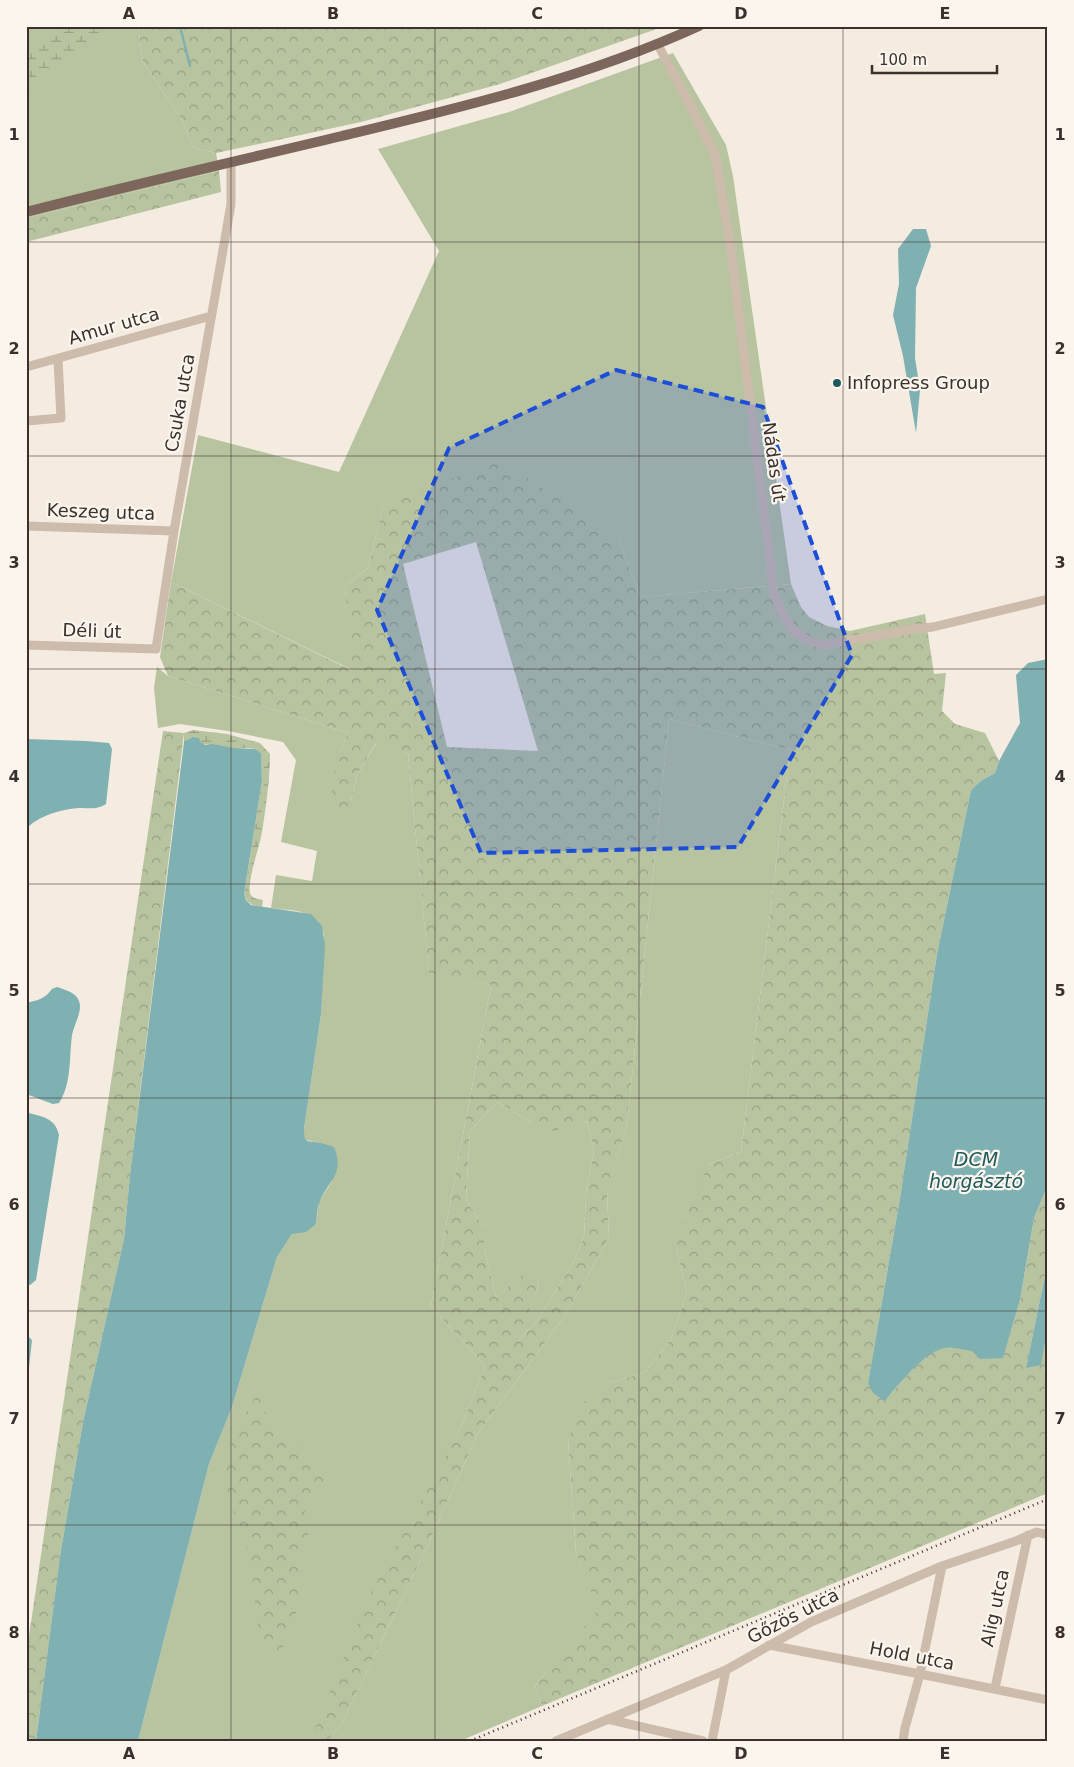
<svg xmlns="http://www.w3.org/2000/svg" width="1074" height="1767" font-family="'DejaVu Sans',sans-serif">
<defs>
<pattern id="forest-crowns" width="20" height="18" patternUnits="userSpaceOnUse" patternTransform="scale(1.25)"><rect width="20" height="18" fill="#b8c4a0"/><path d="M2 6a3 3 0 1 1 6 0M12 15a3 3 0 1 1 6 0" fill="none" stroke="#97a083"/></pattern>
<pattern id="wetland-marsh" width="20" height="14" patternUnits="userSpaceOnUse" patternTransform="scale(1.25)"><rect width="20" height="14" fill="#b8c4a0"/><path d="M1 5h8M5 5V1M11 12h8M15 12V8" fill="none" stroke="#97a083"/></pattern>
</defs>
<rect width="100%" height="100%" fill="#f4ebe1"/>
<path fill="#b8c4a0" d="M 26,26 L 138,26 L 143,62 L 182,120 L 193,148 L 216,153 L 219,171 L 26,218 Z
M 673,53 L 726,145 L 733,176 L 791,584 L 640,597 L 619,539 L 383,506 L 368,568 L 345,586 L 352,670 L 171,582 L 198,435 L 339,472 L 439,251 L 378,149 L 509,112 Z
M 157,667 L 168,676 L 348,733 L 340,752 L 351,801 L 357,775 L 377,742 L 408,753 L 429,972 L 491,985 L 431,1306 L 485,1366 L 458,1434 L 434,1480 L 310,1741 L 138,1741 L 209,1464 L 232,1407 L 277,1257 L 292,1234 L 316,1224 L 319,1202 L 332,1181 L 320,1143 L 306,1140 L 304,1137 L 304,1129 L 321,1014 L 324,935 C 318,909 294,911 271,908 L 276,875 L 312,881 L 317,851 L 281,842 L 296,760 L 283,742 L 228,731 L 180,724 L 158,728 L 154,688 Z
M 669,719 L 790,750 L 741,1152 L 709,1164 L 676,1248 L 687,1292 L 671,1339 L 644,1373 L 611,1382 L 568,1440 L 576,1552 L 599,1610 L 535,1686 L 542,1706 L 460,1741 L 331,1741 L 328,1740 L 342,1723 L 428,1545 L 478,1433 L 564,1317 L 609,1238 L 607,1190 L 627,1124 Z
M 498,1102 L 533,1124 L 579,1123 L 587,1121 L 594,1150 L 586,1192 L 584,1237 L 572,1265 L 537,1321 L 517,1342 L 539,1284 L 532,1267 L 496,1297 L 484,1249 L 484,1228 L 466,1200 L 470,1132 L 486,1113 Z"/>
<path fill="url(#forest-crowns)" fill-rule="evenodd" d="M 138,26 L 665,26 L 500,84 L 361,122 L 216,153 L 193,148 L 182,120 L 143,62 Z
M 219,171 L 221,192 L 26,242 L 26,218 Z
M 500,460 L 619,539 L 640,597 L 791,584 L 801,607 L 809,617 L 827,626 L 850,631 L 925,614 L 934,674 L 946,673 L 942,711 L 955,724 L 985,733 L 999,761 L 995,773 L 982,780 L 971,790 L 937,954 L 900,1198 L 868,1383 L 885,1401 C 897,1386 925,1350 945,1348 C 961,1346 987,1354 1003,1357 L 1020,1300 L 1034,1218 L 1048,1185 L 1048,1261 L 1026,1368 L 1048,1324 L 1048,1493 L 542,1706 L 535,1686 L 598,1610 L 576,1552 L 568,1440 L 582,1403 L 611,1382 L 644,1373 L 671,1339 L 687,1292 L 676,1248 L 693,1198 L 709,1164 L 741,1152 L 790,750 L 669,719 L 627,1124 L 607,1191 L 609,1238 L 564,1317 L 478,1433 L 428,1545 L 342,1723 L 329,1739 L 331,1741 L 310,1741 L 367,1600 L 458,1434 L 485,1366 L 431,1306 L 491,985 L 429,973 L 408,753 L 376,743 L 357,775 L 351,801 L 342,816 L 331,804 L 332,780 L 340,752 L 348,733 L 168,676 L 160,657 L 171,582 L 351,670 L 345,586 L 368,568 L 383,506 ZM 476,542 L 538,751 L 447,747 L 403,564 ZM 498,1102 L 533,1124 L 553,1131 L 587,1121 L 594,1150 L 586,1192 L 584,1237 L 572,1265 L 537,1321 L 518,1341 L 539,1284 L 532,1266 L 496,1297 L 484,1249 L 484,1228 L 466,1200 L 470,1132 L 486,1113 Z
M 163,731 L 184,733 L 130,1175 L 124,1239 L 83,1422 L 60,1556 L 36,1741 L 26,1741 L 26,1656 Z
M 257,1395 L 265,1411 L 270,1428 L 296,1440 L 321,1468 L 327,1490 L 306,1504 L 304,1519 L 308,1535 L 301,1559 L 301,1589 L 293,1629 L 281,1651 L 270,1652 L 260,1642 L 249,1552 L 239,1523 L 228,1501 L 226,1455 L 250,1405 Z"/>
<path fill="url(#wetland-marsh)" d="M 66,26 L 103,26 L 94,43 L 26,92 L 26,56 Z
M 193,730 L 227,734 L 260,743 L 270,754 C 270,780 266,806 262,832 C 260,845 247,882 250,893 C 252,899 258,899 263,900 L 262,907 C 252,906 247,903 244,894 L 262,781 L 261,753 C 261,753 255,749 254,749 C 249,747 241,749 234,748 C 217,747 201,742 184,742 L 184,733 Z"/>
<path fill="#7fb0b2" d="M 913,229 L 926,229 L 931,246 L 916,288 L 915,358 L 920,390 L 916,433 L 903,356 L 893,315 L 899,284 L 898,249 Z
M 1048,659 L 1048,1185 L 1034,1218 L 1020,1300 L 1003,1358 L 980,1359 L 972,1351 C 964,1350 953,1347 945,1348 C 925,1351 897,1386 885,1401 L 874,1394 L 868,1383 L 900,1198 L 937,954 L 971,790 L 982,780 L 995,773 L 999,761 L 1020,723 L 1016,675 L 1028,663 Z
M 193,737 L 199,738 L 200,742 L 206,745 L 212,744 L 234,748 L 255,749 L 261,753 L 262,781 L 244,894 L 246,900 L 251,905 L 311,914 L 322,926 L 325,945 L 321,1014 L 304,1129 C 304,1145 308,1140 321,1143 C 325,1144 330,1146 334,1147 C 345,1173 329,1180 320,1201 C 317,1208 317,1217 316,1224 L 306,1232 L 292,1234 L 277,1257 L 232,1407 L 209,1464 L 138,1741 L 36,1741 L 60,1556 L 83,1422 L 124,1239 L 130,1175 L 184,742 Z
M 26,739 L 86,741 L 109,743 L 112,749 L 106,804 C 96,810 90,808 79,808 C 61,809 38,816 26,829 Z
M 57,987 C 65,990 76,992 79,1001 C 83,1011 74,1024 72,1035 C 69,1057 72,1083 59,1103 L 53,1104 L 26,1094 L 26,1003 C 38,1000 45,999 52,989 Z
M 26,1112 C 42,1117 55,1117 59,1135 L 36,1280 L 30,1285 L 26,1284 Z
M 1048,1261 L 1048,1324 L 1041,1365 L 1026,1368 Z
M 26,1334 L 32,1340 L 26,1395 Z"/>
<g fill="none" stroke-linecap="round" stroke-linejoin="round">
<path stroke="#7fb0b2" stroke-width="2.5" d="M 180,26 L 190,66"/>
<path stroke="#cdbbac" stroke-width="9" d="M 658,45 L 689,103 L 715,155 L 730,242 L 774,593 L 782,613 L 792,629 L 807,640 L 824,645 L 914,629 L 933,627 L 1048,599
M 26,367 L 211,316
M 26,421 L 61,418 L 58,359
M 26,526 L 174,531
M 26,645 L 156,649 L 174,531 L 231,204 L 231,162
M 769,1645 L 920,1674 L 1048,1700
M 995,1688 L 1028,1535
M 607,1719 L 703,1741
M 556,1741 L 726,1670 L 811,1622 L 942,1566 L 1016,1541 L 1037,1532 L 1048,1535
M 712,1741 L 726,1670
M 903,1741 L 905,1728 L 920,1674 L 942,1566"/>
<path stroke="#7d675c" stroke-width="10" d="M 26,212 C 131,185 237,161 342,136 C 463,107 585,78 699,26"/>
<path stroke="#3b302b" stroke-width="2.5" stroke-dasharray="1 4" stroke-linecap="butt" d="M 470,1741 L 1048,1499"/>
</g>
<path fill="#1d4ed8" fill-opacity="0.2" stroke="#1d4ed8" stroke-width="4" stroke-dasharray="10 6" stroke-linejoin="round" d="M 616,370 L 763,407 L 852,655 L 738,847 L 481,853 L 377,610 L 449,448 Z"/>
<path fill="none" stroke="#3b302b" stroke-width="1" stroke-opacity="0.55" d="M 231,26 L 231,1741M 435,26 L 435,1741M 639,26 L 639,1741M 843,26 L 843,1741M 26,242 L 1048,242M 26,456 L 1048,456M 26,669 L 1048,669M 26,884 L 1048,884M 26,1098 L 1048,1098M 26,1311 L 1048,1311M 26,1525 L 1048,1525"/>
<circle fill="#1f5a5e" stroke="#fbf5ee" stroke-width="2" cx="837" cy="383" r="5"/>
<g text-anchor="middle" stroke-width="4.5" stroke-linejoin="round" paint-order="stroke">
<g font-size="18" fill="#3b302b" stroke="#fbf5ee">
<text transform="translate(114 326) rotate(-16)" y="6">Amur utca</text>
<text transform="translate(180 403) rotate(-80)" y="6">Csuka utca</text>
<text transform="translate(774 462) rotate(82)" y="6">Nádas út</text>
<text transform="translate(101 512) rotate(2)" y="6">Keszeg utca</text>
<text transform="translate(92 631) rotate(2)" y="6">Déli út</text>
<text transform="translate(995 1608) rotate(-78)" y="6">Alig utca</text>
<text transform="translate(793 1616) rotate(-27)" y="6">Gőzös utca</text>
<text transform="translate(912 1656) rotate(11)" y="6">Hold utca</text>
</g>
<g font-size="18" fill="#3b302b" stroke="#fbf5ee" text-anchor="start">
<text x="847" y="389">Infopress Group</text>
</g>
<g font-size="19" font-style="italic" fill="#1f5a5e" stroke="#fbf5ee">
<text x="976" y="1166">DCM<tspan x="976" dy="22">horgásztó</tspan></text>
</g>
</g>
<rect width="1074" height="1767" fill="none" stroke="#fbf5ee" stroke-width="55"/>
<path d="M872 65v8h125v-8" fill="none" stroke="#3b302b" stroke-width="2.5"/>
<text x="879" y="65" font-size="15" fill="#3b302b" stroke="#fbf5ee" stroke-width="4" paint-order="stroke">100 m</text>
<rect x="28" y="28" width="1018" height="1712" fill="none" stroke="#3b302b" stroke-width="2"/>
<g font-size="16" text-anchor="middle" font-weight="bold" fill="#3b302b">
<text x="129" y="19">A</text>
<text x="333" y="19">B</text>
<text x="537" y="19">C</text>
<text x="741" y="19">D</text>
<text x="945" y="19">E</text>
<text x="14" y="140">1</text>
<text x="1060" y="140">1</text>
<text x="14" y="354">2</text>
<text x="1060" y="354">2</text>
<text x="14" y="568">3</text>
<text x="1060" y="568">3</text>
<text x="14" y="782">4</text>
<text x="1060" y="782">4</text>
<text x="14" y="996">5</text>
<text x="1060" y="996">5</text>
<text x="14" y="1210">6</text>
<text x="1060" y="1210">6</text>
<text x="14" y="1424">7</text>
<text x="1060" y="1424">7</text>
<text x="14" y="1638">8</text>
<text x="1060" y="1638">8</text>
<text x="129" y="1759">A</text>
<text x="333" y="1759">B</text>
<text x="537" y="1759">C</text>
<text x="741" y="1759">D</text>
<text x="945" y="1759">E</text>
</g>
</svg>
